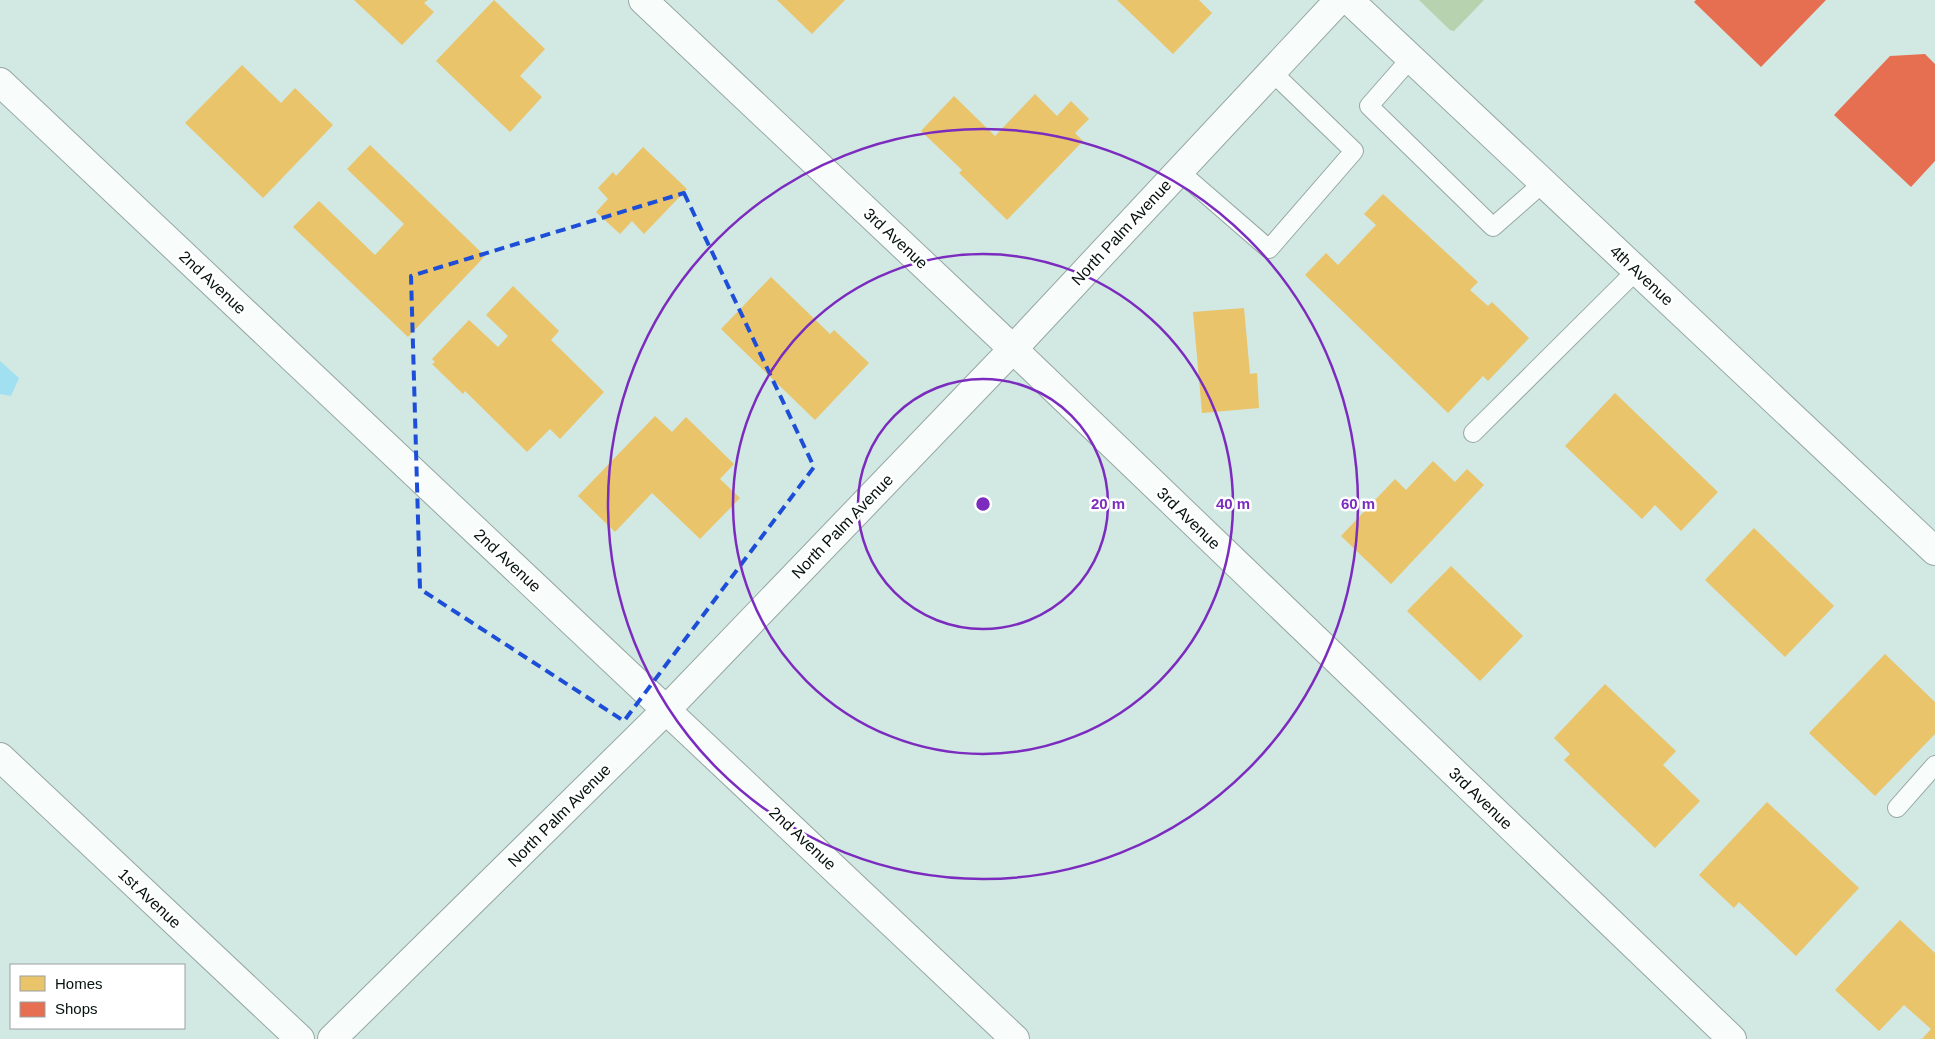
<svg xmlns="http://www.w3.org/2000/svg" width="1935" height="1039" font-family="Helvetica,sans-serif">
<rect width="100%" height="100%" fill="#d2e8e2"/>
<path fill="#b7d2ae" d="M 1419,0 L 1484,0 L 1454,31 L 1450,30 Z"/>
<path fill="#a1e0f0" d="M 0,361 L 19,378 L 11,396 L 0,394 Z"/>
<path fill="#e9c46a" d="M 354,0 L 428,0 L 424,3 L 434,12 L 402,45 Z
M 494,0 L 545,49 L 520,76 L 542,97 L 510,132 L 436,61 Z
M 777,0 L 845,0 L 812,34 Z
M 1117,0 L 1199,0 L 1212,13 L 1173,54 Z
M 242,65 L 281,103 L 295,88 L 333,125 L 263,198 L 185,123 Z
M 1035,94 L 1057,116 L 1071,101 L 1089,119 L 1075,133 L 1083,141 L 1007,220 L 959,173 L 962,170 L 921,131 L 954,96 L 995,136 Z
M 370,145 L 485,256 L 408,337 L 293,227 L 319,201 L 375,255 L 404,224 L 347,169 Z
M 643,147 L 687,189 L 644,234 L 632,221 L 620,234 L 596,212 L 608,199 L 598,188 L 613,172 L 616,176 Z
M 1383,194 L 1478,282 L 1470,290 L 1488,306 L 1492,302 L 1529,338 L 1488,381 L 1483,376 L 1448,413 L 1305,275 L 1326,253 L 1338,265 L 1376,225 L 1364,214 Z
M 771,277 L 830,334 L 834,330 L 869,363 L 815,420 L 721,329 Z
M 513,286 L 559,331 L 551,340 L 604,392 L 560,439 L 550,429 L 527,452 L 465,391 L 463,394 L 432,364 L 435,362 L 432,359 L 469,320 L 498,347 L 508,336 L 486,315 Z
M 1244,308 L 1250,374 L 1257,373 L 1259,408 L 1202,413 L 1193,312 Z
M 1615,393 L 1718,492 L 1681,531 L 1655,505 L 1642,519 L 1565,446 Z
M 655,416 L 672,432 L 686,417 L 734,464 L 720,479 L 740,498 L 700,539 L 652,493 L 615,532 L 578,496 Z
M 1433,461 L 1455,482 L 1467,469 L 1484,485 L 1391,584 L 1341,536 L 1395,479 L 1406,490 Z
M 1754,528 L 1834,606 L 1785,657 L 1705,580 Z
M 1451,566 L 1523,636 L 1480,681 L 1407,611 Z
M 1885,654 L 1935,702 L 1935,734 L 1875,796 L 1809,733 Z
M 1605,684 L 1676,751 L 1663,765 L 1700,801 L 1655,848 L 1564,760 L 1570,754 L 1554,738 Z
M 1767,802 L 1859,888 L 1796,956 L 1739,902 L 1734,908 L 1699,875 Z
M 1900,920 L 1935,953 L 1935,1039 L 1922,1039 L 1931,1029 L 1904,1005 L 1879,1031 L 1835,990 Z"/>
<path fill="#e76f51" d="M 1696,0 L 1826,0 L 1761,67 L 1694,2 Z
M 1925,54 L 1935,64 L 1935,161 L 1911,187 L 1834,115 L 1890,56 Z"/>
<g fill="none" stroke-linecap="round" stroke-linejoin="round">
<defs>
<path id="lane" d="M 1411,58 L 1369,106 L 1493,227 L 1543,183
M 1179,171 L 1269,249 L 1354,151 L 1272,72
M 1473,433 L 1637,270
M 1897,808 L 1935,765"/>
<path id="street" d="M 643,0 L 1013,349 L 1732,1039
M 1349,0 L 1935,551
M 0,82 L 1015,1039
M 0,757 L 300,1039
M 332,1039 L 667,709 L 1013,349 L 1339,0"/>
</defs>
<use href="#lane" stroke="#96a7a2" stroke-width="20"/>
<use href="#street" stroke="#96a7a2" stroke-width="30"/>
<use href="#lane" stroke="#f8fcfb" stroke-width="18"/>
<use href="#street" stroke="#f8fcfb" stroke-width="28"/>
</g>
<path fill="none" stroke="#1d4ed8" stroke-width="4" stroke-dasharray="10 6" stroke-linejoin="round" d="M 684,193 L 814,467 L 624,721 L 420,589 L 411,276 Z"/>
<g fill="none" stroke="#7b2cbf" stroke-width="2.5">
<circle cx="983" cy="504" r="125"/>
<circle cx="983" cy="504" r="250"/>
<circle cx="983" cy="504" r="375"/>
</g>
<g text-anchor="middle" stroke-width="5" stroke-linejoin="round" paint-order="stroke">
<g font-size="16" fill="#04120e" stroke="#fff">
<text transform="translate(1121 232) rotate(-47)" y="6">North Palm Avenue</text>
<text transform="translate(896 238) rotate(43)" y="6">3rd Avenue</text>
<text transform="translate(1642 275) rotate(43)" y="6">4th Avenue</text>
<text transform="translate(213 282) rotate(43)" y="6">2nd Avenue</text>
<text transform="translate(1189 518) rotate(44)" y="6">3rd Avenue</text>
<text transform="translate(842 526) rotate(-46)" y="6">North Palm Avenue</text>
<text transform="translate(508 560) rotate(43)" y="6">2nd Avenue</text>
<text transform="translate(1481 798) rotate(44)" y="6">3rd Avenue</text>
<text transform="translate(559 815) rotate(-45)" y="6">North Palm Avenue</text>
<text transform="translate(803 838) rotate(43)" y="6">2nd Avenue</text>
<text transform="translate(150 898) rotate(43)" y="6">1st Avenue</text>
</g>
</g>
<circle cx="983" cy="504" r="8" fill="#7b2cbf" stroke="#fff" stroke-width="2.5"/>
<g font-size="15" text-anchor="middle" font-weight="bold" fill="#7b2cbf" stroke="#fff" stroke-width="5" stroke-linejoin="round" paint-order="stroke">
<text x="1108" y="509">20 m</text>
<text x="1233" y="509">40 m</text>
<text x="1358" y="509">60 m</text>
</g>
<rect x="10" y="964" width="175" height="65" fill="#ffffff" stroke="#9ba09f"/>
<rect x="20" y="976" width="25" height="15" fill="#e9c46a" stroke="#9ba09f"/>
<text x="55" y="989" font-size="15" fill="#04120e">Homes</text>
<rect x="20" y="1002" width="25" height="15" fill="#e76f51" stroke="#9ba09f"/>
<text x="55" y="1014" font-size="15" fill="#04120e">Shops</text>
</svg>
